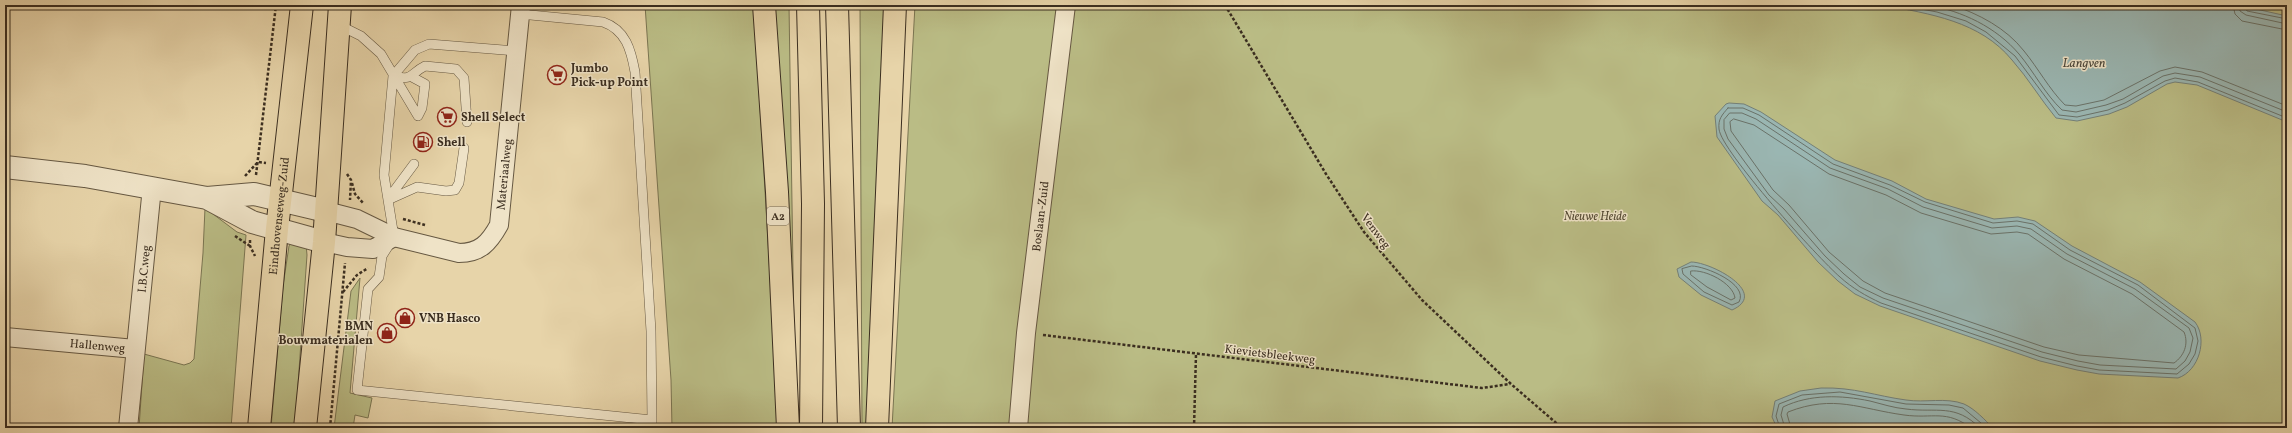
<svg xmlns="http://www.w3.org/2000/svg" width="2292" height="433" font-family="Vollkorn,serif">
<rect width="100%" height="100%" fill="#e7d4a9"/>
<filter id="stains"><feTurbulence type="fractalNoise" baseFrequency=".005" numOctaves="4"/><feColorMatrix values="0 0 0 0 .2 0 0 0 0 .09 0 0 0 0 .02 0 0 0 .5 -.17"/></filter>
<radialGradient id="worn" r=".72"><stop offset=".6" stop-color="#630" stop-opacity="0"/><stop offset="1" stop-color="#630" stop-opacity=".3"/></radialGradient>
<path fill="#babc85" stroke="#7a7552" d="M 645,5 L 754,5 L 779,428 L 672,428 L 671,380 Z
M 771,5 L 789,5 L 795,402 Z
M 860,5 L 886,5 L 871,428 L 862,428 Z
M 915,5 L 2287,5 L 2287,428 L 892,428 Z
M 205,208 L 237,232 L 246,235 L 231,428 L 139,428 L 144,354 L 184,365 L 190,363 L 194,359 L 203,253 Z
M 291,242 L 306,244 L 307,255 L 295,428 L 271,428 L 283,286 L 289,246 Z
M 360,278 L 350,393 L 372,398 L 368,418 L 355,415 L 353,428 L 334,428 L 351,291 Z"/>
<path fill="#9ab6b2" stroke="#748078" d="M 1883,5 L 2238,5 L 2287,16 L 2287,122 L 2197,85 L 2175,82 L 2167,84 L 2127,107 L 2109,114 L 2077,121 L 2056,118 C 2041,100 2028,78 2012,60 C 1980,21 1930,14 1883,5 Z
M 1729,103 L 1744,104 L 1761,112 L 1835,160 L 1892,181 L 1926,199 L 1994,219 L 2018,217 L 2035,221 L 2072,246 L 2140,282 L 2195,322 C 2208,339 2199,371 2178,378 L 2099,374 L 2077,370 L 2040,361 L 1880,306 L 1855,294 L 1838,281 L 1818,262 L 1778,215 L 1762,201 L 1717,137 L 1715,116 L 1726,104 Z
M 1691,262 C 1711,262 1770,293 1732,310 L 1701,295 L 1679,277 L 1677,269 Z
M 1821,388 C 1854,387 1876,396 1906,400 C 1925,403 1946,397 1964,404 C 1975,409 1985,420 1993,428 L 1777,428 L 1772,417 L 1775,401 L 1800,391 Z"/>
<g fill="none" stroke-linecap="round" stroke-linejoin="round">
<path stroke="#6a7269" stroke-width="1" d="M 1900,5 L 1937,12 L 1966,21 L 1986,32 L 2015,56 L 2059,115 L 2077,117 L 2108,110 L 2125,103 L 2165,81 L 2175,78 L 2198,82 L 2287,118
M 1928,5 C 1962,11 1996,27 2019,54 C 2034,72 2045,94 2062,110 L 2076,112 L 2106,105 L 2123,99 L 2163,76 L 2175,73 L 2200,77 L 2287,112
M 1952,5 C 1979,14 2006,28 2024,51 C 2038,68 2049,89 2065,105 L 2076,106 L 2104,100 L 2160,71 L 2175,67 L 2202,72 L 2287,106
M 2233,5 L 2235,14 L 2242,21 L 2287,30
M 2239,5 L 2240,11 L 2246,15 L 2287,24
M 2244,5 L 2247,11 L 2287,19
M 1728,108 L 1743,108 L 1759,115 L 1833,164 L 1890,185 L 1925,202 L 1993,223 L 2017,221 L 2033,224 L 2070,250 L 2138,285 L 2195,328 L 2198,341 L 2195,354 L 2189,364 L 2177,374 L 2099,370 L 2077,366 L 2041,357 L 1881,303 C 1866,296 1852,288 1840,277 C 1819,259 1721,151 1719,129 C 1718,119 1722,115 1728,108 Z
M 1730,113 L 1742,113 L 1756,119 L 1830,168 L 1888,189 L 1923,207 L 1992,228 L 2017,226 L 2031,229 L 2067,254 L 2135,289 L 2189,328 L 2193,338 L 2190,352 L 2185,361 L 2176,369 L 2100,365 L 2078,361 L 2042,352 L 1883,298 L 1860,287 L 1844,274 L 1825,256 L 1784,209 L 1769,195 L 1728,139 L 1724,129 L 1724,120 Z
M 1734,119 L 1754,125 L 1829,174 L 1886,195 L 1921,213 L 1991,234 L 2017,232 L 2028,234 L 2064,259 L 2132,294 L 2184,332 C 2189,344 2184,356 2174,363 L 2079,355 L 2044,347 L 1885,293 L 1863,281 L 1829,252 L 1789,205 L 1773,190 L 1731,131 L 1730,122 Z
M 1692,266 C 1705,266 1749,284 1739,302 L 1732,305 L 1704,292 L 1683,274 L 1682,269 Z
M 1691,271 C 1705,269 1733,283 1735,298 L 1731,300 L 1707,287 L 1691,275 Z
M 1780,428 L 1776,416 L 1779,404 L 1802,395 L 1840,392 L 1906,404 L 1949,405 L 1963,408 L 1987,428
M 1785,428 L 1781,415 L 1783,407 C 1810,394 1841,395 1870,401 C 1882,404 1894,408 1906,409 C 1937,413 1955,403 1980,428
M 1791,428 L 1787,414 L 1788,412 C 1834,394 1860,409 1904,415 C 1933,419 1946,409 1971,428"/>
<defs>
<path id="service" d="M 520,14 L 603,22 C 626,30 631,50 635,72 L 651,331 L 652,420
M 339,25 L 361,36 L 381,54 L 418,116
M 515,51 L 429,44 L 415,50 L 393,76 L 384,175 L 394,237 L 382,256 L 379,277 L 368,289 L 357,390 L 652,420 L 652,428
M 393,76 C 414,81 409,74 425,66 L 456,69 L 464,78 L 467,122
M 412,77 L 425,84 L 422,108 L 418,116
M 388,199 L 414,164
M 388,200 L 417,187 L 446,191 L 455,190 L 459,183 L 464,148"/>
<g id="minor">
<path id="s1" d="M 326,211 L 357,219 L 394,237 L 459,253 C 480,253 489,243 499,225 L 521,5"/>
<path d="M 324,242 L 347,247 L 373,249 L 394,237"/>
<path id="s2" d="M 5,337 L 135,349"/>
<path id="s3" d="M 128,428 L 152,187"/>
<path id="s4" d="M 1018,428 L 1026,333 L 1066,5"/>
</g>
<path id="tertiary" d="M 5,167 L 85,176 L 207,198 L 254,194 L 326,211
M 207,198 L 252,222 L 324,242"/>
<g id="primary">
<path id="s5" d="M 259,428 L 277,229 L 302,5"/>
<path d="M 305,428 L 324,242 L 340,5"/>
</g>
<path id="motorway" d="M 764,5 L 777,192 L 788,428
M 808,5 L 813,204 L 811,428
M 837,5 L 849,428
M 877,428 L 895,5"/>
</defs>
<use href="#service" stroke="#665842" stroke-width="10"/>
<use href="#minor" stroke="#665842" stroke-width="20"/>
<use href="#tertiary" stroke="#665842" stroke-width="24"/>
<use href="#primary" stroke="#3b2e20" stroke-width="24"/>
<use href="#motorway" stroke="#3b2e20" stroke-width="24"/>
<path stroke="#3b2e20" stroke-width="2.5" stroke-dasharray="3 2" stroke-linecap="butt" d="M 1225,5 L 1326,174 L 1364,232 L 1422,300 L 1511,384 L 1562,428
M 347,174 L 351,180 L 350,200
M 256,175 L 276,5
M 245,176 L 258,162 L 266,163
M 352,183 L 355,194 L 363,203
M 403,219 L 425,225
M 235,236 L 250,246
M 250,240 L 250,246 L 255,256
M 343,292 L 357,275 L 368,268
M 1043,335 L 1482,388 L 1510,384
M 330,428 L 345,263
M 1194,428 L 1196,354"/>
<use href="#service" stroke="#efe3c7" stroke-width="9"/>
<use href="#minor" stroke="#efe3c7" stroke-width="18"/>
<use href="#tertiary" stroke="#efe3c7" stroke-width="22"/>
<use href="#primary" stroke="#e7d4a9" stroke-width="22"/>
<use href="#motorway" stroke="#e7d4a9" stroke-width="22"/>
</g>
<defs>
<symbol id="supermarket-ring" viewBox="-11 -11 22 22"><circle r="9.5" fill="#efe3c7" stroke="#8f2418" stroke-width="1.5"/><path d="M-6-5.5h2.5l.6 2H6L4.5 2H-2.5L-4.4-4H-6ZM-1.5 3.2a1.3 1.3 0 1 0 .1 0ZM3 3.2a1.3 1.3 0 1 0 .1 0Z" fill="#8f2418"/></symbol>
<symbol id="fuel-ring" viewBox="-11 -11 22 22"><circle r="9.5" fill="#efe3c7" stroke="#8f2418" stroke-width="1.5"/><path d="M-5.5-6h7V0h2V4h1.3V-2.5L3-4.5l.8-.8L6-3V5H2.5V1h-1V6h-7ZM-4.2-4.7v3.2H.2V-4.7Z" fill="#8f2418"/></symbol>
<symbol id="shop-ring" viewBox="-11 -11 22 22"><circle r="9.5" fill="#efe3c7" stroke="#8f2418" stroke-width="1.5"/><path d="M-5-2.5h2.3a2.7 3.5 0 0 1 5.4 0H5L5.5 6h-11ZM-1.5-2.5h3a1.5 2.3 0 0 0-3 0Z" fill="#8f2418"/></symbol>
</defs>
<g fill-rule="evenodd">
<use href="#supermarket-ring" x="546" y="64" width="22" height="22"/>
<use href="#supermarket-ring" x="436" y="106" width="22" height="22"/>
<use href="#fuel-ring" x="412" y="131" width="22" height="22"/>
<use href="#shop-ring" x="394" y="307" width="22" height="22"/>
<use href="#shop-ring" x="376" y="322" width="22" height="22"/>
</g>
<g text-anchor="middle" stroke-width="3" stroke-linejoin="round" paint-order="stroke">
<rect fill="#efe3c7" stroke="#716452" stroke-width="1" x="767" y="207" width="22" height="18" rx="3"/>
<g font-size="11" font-weight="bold" fill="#3b2e20">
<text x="778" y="220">A2</text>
</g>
<g font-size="12" font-weight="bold" fill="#3b2e20" stroke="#efe3c7" text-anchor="start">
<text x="571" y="72">Jumbo<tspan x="571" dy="14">Pick-up Point</tspan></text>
<text x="461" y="121">Shell Select</text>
<text x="437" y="146">Shell</text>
<text x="419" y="322">VNB Hasco</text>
<text x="373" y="330" text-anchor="end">BMN<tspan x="373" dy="14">Bouwmaterialen</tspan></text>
</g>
<g font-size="12" fill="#3b2e20" stroke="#efe3c7">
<text dy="4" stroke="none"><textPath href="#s1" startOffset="243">Materiaalweg</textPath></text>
<text dy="4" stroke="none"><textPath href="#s5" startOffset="213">Eindhovenseweg-Zuid</textPath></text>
<text dy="4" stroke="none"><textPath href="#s4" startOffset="213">Boslaan-Zuid</textPath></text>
<text transform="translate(1376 231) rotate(53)" y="4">Venweg</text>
<text dy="4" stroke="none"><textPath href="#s3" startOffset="160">I.B.C.weg</textPath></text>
<text dy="4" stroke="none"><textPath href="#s2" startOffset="93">Hallenweg</textPath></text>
<text transform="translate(1270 354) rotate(7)" y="4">Kievietsbleekweg</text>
</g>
<g font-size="12" font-style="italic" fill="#544a34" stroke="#efe3c7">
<text x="1595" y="220">Nieuwe Heide</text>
</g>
<g font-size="13" font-style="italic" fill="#4e493d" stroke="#efe3c7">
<text x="2084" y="67">Langven</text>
</g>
</g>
<rect width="2292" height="433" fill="none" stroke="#e7d4a9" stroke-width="20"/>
<rect x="6" y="6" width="2280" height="421" fill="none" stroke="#3b2e20" stroke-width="2"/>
<rect x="10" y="10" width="2272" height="413" fill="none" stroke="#3b2e20"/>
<rect width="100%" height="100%" filter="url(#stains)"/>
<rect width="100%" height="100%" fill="url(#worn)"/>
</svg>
